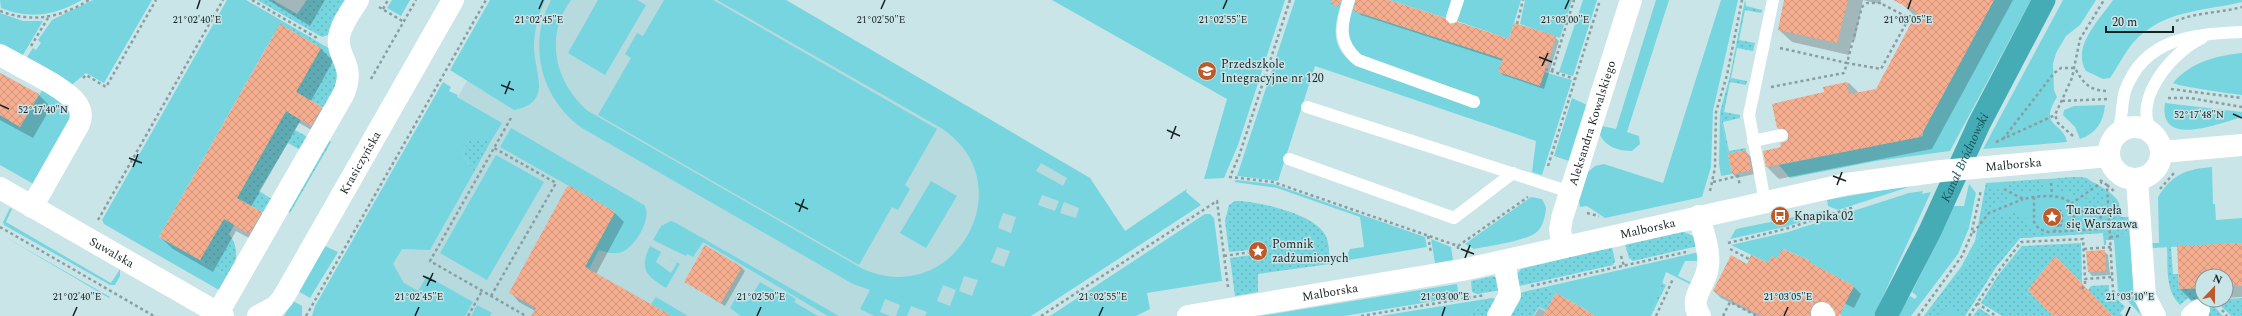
<svg xmlns="http://www.w3.org/2000/svg" width="2242" height="316" font-family="Spectral,serif">
<defs>
<pattern id="garden-dots" width="8" height="8" patternUnits="userSpaceOnUse"><rect width="8" height="8" fill="#77d5df"/><path d="M2 2h.1M6 6h.1" fill="none" stroke="#66b7bf" stroke-width="1.8" stroke-linecap="round"/></pattern>
<pattern id="building-cross-hatch" width="8" height="8" patternUnits="userSpaceOnUse"><rect width="8" height="8" fill="#f5ad8f"/><path d="M0 0l8 8M0 8l8-8" fill="none" stroke="#d1957b"/></pattern>
</defs>
<rect width="100%" height="100%" fill="#cae5e8"/>
<path fill="#b6dade" d="M 513,0 L 786,0 L 1090,178 L 1125,231 L 995,316 L 333,316 Z"/>
<path fill="#77d5df" fill-rule="evenodd" d="M 0,0 L 82,0 C 55,15 31,20 1,8 Z
M 93,0 L 152,0 L 104,83 L 86,73 L 68,88 L 24,62 L 33,48 L 36,50 L 41,43 L 38,40 L 52,20 Z
M 227,0 L 246,0 L 291,26 L 290,30 L 274,34 L 159,237 L 232,278 L 219,290 L 104,224 L 102,220 Z
M 392,0 L 410,0 L 401,16 L 387,8 Z
M 490,0 L 545,0 C 538,15 534,31 534,48 C 535,75 553,102 514,110 L 450,70 Z
M 551,0 L 571,0 C 544,36 555,83 588,111 L 861,268 C 954,312 1026,183 941,128 L 717,0 L 786,0 L 1090,178 L 1125,231 L 1187,189 L 1186,192 L 1201,205 L 1031,316 L 925,316 L 927,312 L 911,306 L 907,316 L 896,316 L 900,305 L 885,299 L 880,312 L 890,316 L 874,316 L 860,309 L 870,290 L 853,284 L 582,128 C 541,99 527,45 551,0 ZM 1041,163 L 1067,178 L 1063,186 L 1036,171 ZM 1042,195 L 1059,201 L 1055,211 L 1038,205 ZM 1064,202 L 1079,208 L 1076,218 L 1060,213 ZM 1003,213 L 1016,217 L 1011,233 L 998,228 ZM 997,247 L 1010,251 L 1004,267 L 991,262 ZM 964,276 L 978,280 L 972,296 L 959,291 ZM 943,285 L 956,290 L 950,306 L 937,301 Z
M 598,0 L 637,0 L 646,5 L 605,75 L 568,53 Z
M 664,0 L 713,0 L 937,129 L 905,185 L 910,189 L 898,210 L 892,207 L 859,265 L 598,115 L 631,58 L 625,54 L 637,33 L 643,36 Z
M 1052,0 L 1285,0 L 1238,145 L 1224,178 L 1204,179 L 1227,99 Z
M 1295,0 L 1342,0 C 1334,27 1329,47 1356,66 L 1475,108 L 1479,97 L 1368,59 C 1341,48 1348,21 1355,0 L 1360,0 L 1503,59 L 1499,72 L 1544,72 L 1572,80 L 1542,175 L 1532,172 L 1536,141 L 1315,66 L 1278,181 L 1237,176 Z
M 1389,0 L 1451,0 L 1446,18 Z
M 1464,0 L 1521,0 L 1509,39 L 1457,21 Z
M 1525,0 L 1572,0 L 1560,38 L 1520,24 Z
M 1583,0 L 1597,0 L 1573,76 L 1559,72 Z
M 1656,0 L 1669,0 L 1627,132 L 1639,136 L 1640,144 L 1632,151 C 1618,151 1606,147 1600,135 L 1602,126 L 1616,129 Z
M 1721,0 L 1738,0 L 1713,111 L 1711,167 L 1702,197 L 1605,218 L 1587,206 L 1580,207 L 1579,201 L 1588,172 L 1595,166 L 1604,164 L 1663,183 Z
M 1994,0 L 2031,0 L 1950,151 L 1876,161 L 1790,178 L 1779,165 L 1923,136 L 1923,132 Z
M 2063,0 L 2096,0 L 2080,25 L 2066,36 L 2056,53 L 2053,64 L 2054,90 L 2057,97 C 2038,128 2063,121 2067,142 L 1983,149 Z
M 2113,0 L 2242,0 L 2242,2 C 2201,12 2163,9 2132,44 C 2123,55 2118,67 2110,78 L 2103,79 L 2086,71 C 2071,47 2100,19 2113,0 Z
M 0,13 L 23,21 L 43,21 L 20,60 L 0,48 Z
M 2242,53 L 2242,95 C 2233,94 2176,86 2173,83 C 2191,62 2215,56 2242,53 Z
M 443,82 L 451,87 L 449,91 L 458,95 L 457,97 L 502,123 L 491,141 L 469,141 L 462,152 L 474,172 L 430,250 L 402,249 L 393,264 L 404,283 L 418,291 L 427,276 L 473,302 L 465,316 L 312,316 L 315,306 Z
M 44,87 L 67,107 L 72,119 L 37,186 L 0,165 L 0,115 L 20,127 Z
M 1572,98 L 1587,105 L 1569,161 L 1554,156 Z
M 2165,103 L 2242,112 L 2242,117 C 2220,123 2158,149 2165,103 Z
M 2105,105 C 2104,121 2096,134 2080,139 L 2075,127 L 2063,115 L 2064,110 L 2074,106 Z
M 1720,112 L 1732,174 L 1721,176 L 1719,164 Z
M 511,128 L 644,205 C 653,217 636,245 624,251 C 616,255 608,253 599,250 L 589,269 L 585,266 L 615,212 L 500,147 Z
M 496,155 L 544,182 L 487,280 L 440,253 Z
M 2212,167 L 2213,204 L 2215,204 L 2216,220 L 2242,218 L 2242,243 L 2153,248 L 2152,262 L 2151,243 L 2159,243 L 2158,197 C 2172,174 2187,169 2212,167 Z
M 2077,177 C 2088,177 2113,192 2118,201 C 2120,206 2120,212 2121,218 L 2129,217 L 2134,294 L 2141,315 L 2118,291 L 2114,240 L 2104,240 L 2103,233 L 2020,238 L 1996,267 L 1965,316 L 1924,316 L 1961,267 L 1975,241 L 1986,183 Z
M 1236,180 L 1273,184 L 1425,237 L 1427,247 L 1349,260 L 1348,253 L 1350,249 L 1364,247 L 1360,217 L 1277,188 L 1234,182 Z
M 931,181 L 957,196 L 926,248 L 900,233 Z
M 1921,183 L 1838,210 L 1828,206 L 1827,200 Z
M 1969,184 L 1976,193 L 1969,228 L 1958,254 L 1911,316 L 1897,316 L 1910,296 L 1915,299 L 1917,296 L 1912,292 L 1954,206 L 1964,206 Z
M 1923,191 L 1922,194 L 1931,192 L 1874,316 L 1842,316 L 1836,312 L 1846,301 L 1854,286 L 1808,262 L 1809,260 L 1783,249 L 1777,259 L 1772,257 L 1768,263 L 1731,245 L 1788,232 L 1909,193 Z
M 1531,197 L 1542,199 L 1546,207 C 1546,214 1543,226 1538,231 C 1528,241 1489,246 1474,249 L 1465,244 Z
M 10,208 L 12,209 L 6,222 L 111,283 L 120,269 L 120,276 L 115,285 L 110,285 L 4,225 L 3,222 Z
M 1823,211 L 1828,213 L 1785,227 L 1730,239 L 1736,229 Z
M 1205,214 L 1210,214 L 1214,218 L 1222,281 L 1147,293 L 1150,309 L 1136,316 L 1050,316 Z
M 671,221 L 676,223 L 839,316 L 828,316 L 703,242 L 693,257 L 687,254 L 686,256 L 653,240 L 661,226 Z
M 0,234 L 110,297 L 109,298 Z
M 1431,239 L 1451,247 L 1453,260 L 1435,263 Z
M 325,246 L 338,252 L 310,298 L 298,291 Z
M 650,246 L 661,252 L 656,262 L 671,273 L 677,263 L 666,257 L 680,264 L 666,288 C 646,276 639,269 650,246 Z
M 1699,252 L 1700,261 L 1685,261 L 1678,276 L 1692,283 L 1692,285 L 1666,272 L 1651,316 L 1585,316 L 1588,311 L 1545,287 Z
M 760,282 L 784,296 L 786,293 L 796,299 L 794,302 L 818,316 L 741,316 L 730,308 L 738,294 L 749,301 Z
M 1457,284 L 1459,297 L 1344,316 L 1260,316 Z
M 656,297 L 688,316 L 672,316 L 651,304 Z
M 1486,299 L 1471,316 L 1380,316 Z
M 293,301 L 302,306 L 302,316 L 284,316 Z
M 477,305 L 492,313 L 490,316 L 471,316 Z"/>
<path fill="url(#garden-dots)" d="M 257,0 L 273,0 L 297,14 L 307,0 L 348,0 L 328,35 L 322,37 Z
M 1745,0 L 1746,6 L 1762,10 L 1761,13 L 1745,10 L 1739,40 L 1755,43 L 1753,51 L 1737,48 L 1731,78 L 1747,81 L 1746,85 L 1730,82 L 1724,112 L 1740,115 L 1740,118 L 1723,122 L 1729,151 L 1745,148 L 1746,150 L 1728,154 L 1720,112 L 1730,76 Z
M 291,26 L 330,49 L 341,74 L 328,110 L 296,92 L 321,48 L 290,30 Z
M 286,111 L 301,120 L 295,130 L 311,139 L 304,152 L 288,143 L 259,191 L 275,201 L 268,215 L 237,198 Z
M 326,139 L 331,142 L 290,213 L 285,210 Z
M 469,141 L 491,141 L 474,172 L 462,152 Z
M 2080,177 L 2087,178 L 2094,184 L 2078,196 L 2056,190 L 2058,178 Z
M 2043,179 L 2045,181 L 2045,190 L 2022,194 L 2000,183 Z
M 1986,183 L 2008,195 L 2009,198 L 1981,214 Z
M 2101,187 L 2103,189 L 2104,208 L 2085,208 L 2082,201 Z
M 2111,194 L 2119,203 L 2120,217 L 2129,217 L 2130,233 L 2114,234 Z
M 1235,201 C 1258,201 1311,213 1324,233 C 1330,241 1329,254 1330,264 L 1258,274 L 1258,292 L 1235,296 L 1230,258 L 1251,255 L 1252,260 L 1265,258 L 1263,243 L 1250,245 L 1250,250 L 1229,252 L 1225,221 L 1229,205 Z
M 2003,210 L 2004,211 L 1987,226 L 1989,227 L 1998,219 L 2013,211 C 2027,213 2028,226 2039,232 C 2052,239 2089,232 2104,231 L 2103,215 L 2105,215 L 2106,245 L 2104,245 L 2103,233 L 2020,238 L 1996,267 L 1965,316 L 1950,307 L 1944,308 L 1937,316 L 1924,316 L 1957,273 L 1987,240 L 1975,241 L 1986,223 Z
M 225,216 L 236,222 L 229,234 C 240,248 236,262 232,278 L 200,260 Z
M 1682,231 L 1693,236 L 1698,246 L 1633,261 L 1629,258 L 1625,244 Z
M 2081,243 L 2082,283 L 2055,256 L 2028,290 L 2053,316 L 2002,316 L 1981,303 L 1999,274 L 2022,246 Z
M 1612,247 L 1615,261 L 1613,265 L 1519,286 L 1516,275 L 1521,269 Z
M 2167,247 L 2171,247 L 2173,274 L 2178,274 L 2179,289 L 2202,288 L 2202,300 L 2212,300 L 2212,304 L 2223,316 L 2205,316 L 2188,298 L 2180,305 C 2165,289 2168,269 2167,247 Z
M 1493,276 L 1499,279 L 1502,290 L 1477,294 L 1472,292 L 1471,281 Z
M 1662,283 L 1666,285 L 1651,316 Z
M 2109,285 L 2109,291 L 2125,307 L 2120,313 L 2123,316 L 2113,316 L 2088,290 L 2091,286 Z
M 1545,287 L 1556,293 L 1546,311 L 1539,307 L 1533,316 L 1506,316 L 1519,293 Z
M 1493,298 L 1499,301 L 1491,316 L 1471,316 L 1486,299 Z
M 2242,298 L 2242,316 L 2231,316 L 2219,304 L 2218,300 Z
M 1979,308 L 1991,316 L 1973,316 Z"/>
<path fill="#0003" d="M 268,0 L 325,0 L 310,26 Z
M 1361,0 L 1386,0 L 1450,25 L 1510,40 L 1555,37 L 1559,41 L 1544,89 L 1503,75 L 1500,72 L 1503,61 L 1361,15 L 1358,12 Z
M 1786,0 L 1881,0 L 1880,4 L 1863,0 L 1855,40 L 1852,39 L 1849,55 L 1792,42 L 1779,30 Z
M 1904,0 L 2013,0 L 1932,149 L 1779,179 L 1767,167 L 1789,139 L 1778,128 L 1825,93 L 1824,88 L 1849,83 L 1859,93 L 1876,90 L 1916,17 L 1902,4 Z
M 280,26 L 321,49 L 333,61 L 311,101 L 321,107 L 334,120 L 324,137 L 299,123 L 251,207 L 261,212 L 274,225 L 262,245 L 236,231 L 213,272 L 173,249 L 160,237 Z
M 0,73 L 39,95 L 51,107 L 33,138 L 0,120 Z
M 1745,151 L 1752,158 L 1755,174 L 1736,178 L 1733,174 L 1729,154 Z
M 568,187 L 615,213 L 624,222 L 596,274 L 669,316 L 532,316 L 535,311 L 519,302 L 510,292 Z
M 2242,244 L 2242,297 L 2226,298 L 2226,276 L 2202,276 L 2202,299 L 2191,300 L 2180,289 Z
M 2104,251 L 2108,255 L 2110,275 L 2092,276 L 2089,272 Z
M 1778,260 L 1809,261 L 1813,266 L 1853,286 L 1861,294 L 1854,308 L 1840,301 L 1835,309 L 1828,307 L 1818,316 L 1757,316 L 1721,298 L 1714,291 L 1747,265 L 1769,265 Z
M 741,267 L 745,271 L 725,306 L 686,282 Z
M 1539,308 L 1546,312 L 1591,316 L 1534,316 Z"/>
<g fill="none" stroke-linecap="round" stroke-linejoin="round">
<path stroke="#45abb5" stroke-width="23" id="s1" d="M 1886,316 L 1930,231 L 1979,124 L 2044,0"/>
</g>
<path fill="url(#building-cross-hatch)" d="M 1332,0 L 1341,0 L 1339,6 L 1331,4 Z
M 1356,0 L 1389,0 L 1445,18 L 1450,24 L 1458,22 L 1509,39 L 1514,23 L 1556,36 L 1540,86 L 1498,72 L 1503,59 L 1353,11 Z
M 1784,0 L 1848,0 L 1837,43 L 1778,30 Z
M 1893,0 L 1994,0 L 1920,137 L 1766,167 L 1763,151 L 1781,147 L 1780,143 L 1787,141 L 1789,137 L 1787,130 L 1777,128 L 1772,104 L 1824,92 L 1823,87 L 1847,82 L 1849,94 L 1876,89 L 1917,12 Z
M 280,24 L 321,48 L 296,92 L 322,107 L 311,126 L 286,111 L 237,198 L 262,212 L 249,234 L 224,219 L 200,260 L 159,237 Z
M 0,73 L 39,94 L 20,127 L 0,115 Z
M 1746,150 L 1746,154 L 1748,154 L 1752,170 L 1732,174 L 1728,154 Z
M 568,185 L 615,212 L 585,267 L 672,316 L 531,316 L 536,308 L 509,293 Z
M 2242,243 L 2242,286 L 2226,286 L 2226,276 L 2202,276 L 2202,288 L 2179,289 L 2177,246 Z
M 705,245 L 742,267 L 721,303 L 684,282 Z
M 1782,249 L 1809,260 L 1809,262 L 1854,286 L 1839,316 L 1836,316 L 1832,306 L 1822,301 L 1815,302 L 1811,307 L 1810,316 L 1762,316 L 1713,291 L 1731,255 L 1747,264 L 1751,255 L 1768,263 L 1772,256 L 1777,259 Z
M 2105,250 L 2106,271 L 2088,272 L 2086,251 Z
M 2055,256 L 2071,272 L 2113,316 L 2053,316 L 2028,290 Z
M 1556,293 L 1596,316 L 1543,316 Z"/>
<g fill="none" stroke-linecap="round" stroke-linejoin="round">
<path stroke="#899ea1" stroke-width="2.5" stroke-dasharray="3 3" stroke-linecap="butt" d="M 252,0 L 317,38
M 1290,0 L 1239,156 L 1230,177 L 1273,182 L 1458,246 L 1458,249
M 379,7 L 404,22
M 383,9 L 388,0
M 0,11 C 32,23 60,18 89,0
M 2176,21 C 2197,12 2220,13 2242,7
M 1517,24 L 1523,0
M 31,46 L 48,18
M 1780,48 L 1847,63 L 1862,7 L 1867,3 L 1880,3 L 1882,0
M 1545,69 L 1575,79
M 1552,71 L 1574,0
M 83,78 L 86,75 L 106,87 L 156,0
M 371,79 L 416,0
M 1771,87 L 1844,73 L 1847,63 L 1881,69 L 1909,18 L 1880,3
M 2171,89 L 2242,98
M 2168,98 L 2190,98 L 2242,107
M 2062,101 L 2107,99
M 511,118 L 430,261 L 526,316
M 2073,136 L 2058,123 L 2055,115 L 2072,78 L 2080,39 L 2104,0
M 2003,139 L 2054,73 L 2061,68 L 2075,68 C 2083,83 2090,91 2108,91
M 1996,142 L 2055,115
M 1548,166 L 1600,0
M 2100,180 L 2107,185 L 2113,291 L 2122,300
M 1713,182 L 1738,176 L 1740,186
M 2051,183 L 2052,195
M 2107,185 L 2115,192
M 2004,189 L 2023,199 L 2034,197
M 2160,189 L 2174,173
M 1710,191 L 1715,168 L 1716,112 L 1727,75 L 1742,0
M 2071,204 L 2102,182
M 2100,210 L 2108,210
M 1587,213 L 1599,216
M 98,220 L 223,0
M 2059,225 L 2066,226 L 2073,220 C 2080,194 2050,195 2034,197 L 2034,222 L 2039,229 L 2048,232 L 2102,229 L 2100,210 L 2074,212
M 0,227 L 154,316
M 2054,232 L 2063,219 L 2060,210
M 1973,233 L 1989,213 L 2023,199
M 1428,236 L 1431,253
M 2110,237 L 2120,236
M 1728,243 L 1785,229 L 1854,207
M 1458,246 L 1528,197
M 1730,249 L 1749,259
M 2084,249 L 2111,247
M 1224,256 L 1251,252
M 1621,256 L 1624,266
M 1531,286 L 1686,252
M 2082,289 L 2085,285 L 2085,279
M 491,296 L 556,183 L 494,148
M 1977,303 L 1996,316
M 2222,310 L 2227,316
M 306,316 L 486,0
M 468,316 L 482,291
M 1041,316 L 1217,201 L 1228,287
M 1361,316 L 1485,295
M 1656,316 L 1673,279
M 1723,316 L 1730,302 L 1757,316
M 1918,316 L 1962,256 L 1971,235 L 1981,190
M 1969,316 L 1997,273 L 2021,242 L 2083,239 L 2085,279 L 2112,277"/>
<path stroke="#fff" stroke-width="12" d="M 1349,0 C 1341,24 1337,42 1358,60 L 1474,102
M 1452,17 L 1458,0
M 1307,107 L 1570,192
M 2153,133 C 2130,101 2173,51 2202,38
M 2117,134 C 2123,120 2121,105 2125,91 C 2144,38 2193,34 2242,32
M 1753,141 L 1782,135
M 1289,159 L 1454,218 L 1513,173
M 1765,202 L 1749,115 L 1773,0"/>
<g stroke="#fff" stroke-width="22">
<path d="M 0,55 C 19,66 65,87 77,104 C 81,110 82,117 79,124 L 32,207"/>
<circle cx="2135" cy="153" r="26"/>
<path d="M 2162,152 L 2242,145"/>
<path d="M 2137,179 L 2145,297 L 2155,316"/>
<path id="s2" d="M 0,188 L 223,316"/>
<path d="M 1699,216 C 1703,232 1710,250 1708,266 C 1707,284 1687,299 1700,316"/>
<path id="s3" d="M 1563,247 L 1560,230 L 1562,218 L 1631,0"/>
<path d="M 218,313 L 343,95 C 357,64 336,59 339,37 C 341,24 351,11 358,0"/>
<path d="M 1822,313 L 1824,316"/>
<path id="s4" d="M 258,316 L 275,307 L 283,298 L 453,0"/>
<path id="s5" d="M 1188,316 L 1462,270 L 1847,184 L 1941,171 L 2109,156"/>
<path d="M 1498,316 L 1510,295 L 1504,261"/>
<path d="M 2192,316 L 2199,310"/>
</g>
</g>
<path fill="none" stroke="#162021" stroke-width="1.5" d="M 197,9 L 200,0M 539,9 L 543,0M 881,9 L 885,0M 1223,9 L 1227,0M 1565,9 L 1569,0M 1908,9 L 1911,0M 1539,57 L 1552,62M 1542,66 L 1548,53M 501,85 L 514,90M 505,94 L 510,81M 0,105 L 9,109M 2233,114 L 2242,118M 1167,130 L 1180,136M 1171,139 L 1176,126M 129,158 L 142,163M 133,167 L 138,154M 1833,176 L 1846,181M 1837,185 L 1842,172M 795,203 L 808,209M 799,212 L 804,199M 1461,249 L 1474,254M 1465,258 L 1470,245M 423,276 L 436,282M 427,286 L 433,273M 73,316 L 77,307M 415,316 L 419,307M 757,316 L 761,307M 1099,316 L 1103,307M 1442,316 L 1445,307M 1784,316 L 1788,307M 2126,316 L 2130,307"/>
<defs>
<symbol id="school-disc" viewBox="-11 -11 22 22"><circle r="9.5" fill="#be5929" stroke="#cae5e8"/><path d="M0-5L7-2L0 1L-7-2ZM-4 1L0 2.5L4 1V4Q0 6-4 4Z" fill="#fff"/></symbol>
<symbol id="bus-disc" viewBox="-11 -11 22 22"><circle r="9.5" fill="#be5929" stroke="#cae5e8"/><path d="M-5-6H5V4H4V6H2V4H-2V6H-4V4H-5ZM-3.5-4V0h7V-4ZM-3.5 1.2v1.5H-2V1.2ZM2 1.2v1.5H3.5V1.2Z" fill="#fff"/></symbol>
<symbol id="sight-disc" viewBox="-11 -11 22 22"><circle r="9.5" fill="#be5929" stroke="#cae5e8"/><path d="M0-6L1.8-2.2L6-1.7L2.9 1.2L3.7 5.4L0 3.3L-3.7 5.4L-2.9 1.2L-6-1.7L-1.8-2.2Z" fill="#fff"/></symbol>
</defs>
<g fill-rule="evenodd">
<use href="#school-disc" x="1196" y="60" width="22" height="22"/>
<use href="#bus-disc" x="1769" y="205" width="22" height="22"/>
<use href="#sight-disc" x="2041" y="206" width="22" height="22"/>
<use href="#sight-disc" x="1247" y="240" width="22" height="22"/>
</g>
<g text-anchor="middle" stroke-width="3" stroke-linejoin="round" paint-order="stroke">
<g font-size="12" fill="#162021" stroke="#cae5e8" text-anchor="start">
<text x="1221" y="68">Przedszkole<tspan x="1221" dy="14">Integracyjne nr 120</tspan></text>
<text x="2066" y="214">Tu zaczęła<tspan x="2066" dy="14">się Warszawa</tspan></text>
<text x="1794" y="220">Knapika 02</text>
<text x="1272" y="248">Pomnik<tspan x="1272" dy="14">zadżumionych</tspan></text>
</g>
<g font-size="12" fill="#162021" stroke="#cae5e8">
<text dy="4" stroke="none"><textPath href="#s3" startOffset="129">Aleksandra Kowalskiego</textPath></text>
<text dy="4" stroke="none"><textPath href="#s4" startOffset="187">Krasiczyńska</textPath></text>
<text dy="4" stroke="none"><textPath href="#s5" startOffset="840">Malborska</textPath></text>
<text dy="4" stroke="none"><textPath href="#s5" startOffset="468">Malborska</textPath></text>
<text dy="4" stroke="none"><textPath href="#s2" startOffset="129">Suwalska</textPath></text>
<text dy="4" stroke="none"><textPath href="#s5" startOffset="144">Malborska</textPath></text>
</g>
<g font-size="13" font-style="italic" fill="#1a545a" stroke="#cae5e8">
<text dy="5" stroke="none"><textPath href="#s1" startOffset="177">Kanał Bródnowski</textPath></text>
</g>
</g>
<g font-size="10" text-anchor="middle" fill="#162021" stroke="#cae5e8" stroke-width="3" stroke-linejoin="round" paint-order="stroke">
<text x="197" y="23">21°02'40"E</text>
<text x="539" y="23">21°02'45"E</text>
<text x="881" y="23">21°02'50"E</text>
<text x="1223" y="23">21°02'55"E</text>
<text x="1908" y="23">21°03'05"E</text>
<text x="1565" y="23">21°03'00"E</text>
<text x="43" y="113">52°17'40"N</text>
<text x="2199" y="118">52°17'48"N</text>
<text x="77" y="300">21°02'40"E</text>
<text x="419" y="300">21°02'45"E</text>
<text x="761" y="300">21°02'50"E</text>
<text x="1103" y="300">21°02'55"E</text>
<text x="1445" y="300">21°03'00"E</text>
<text x="1788" y="300">21°03'05"E</text>
<text x="2130" y="300">21°03'10"E</text>
</g>
<g transform="translate(2214 288) rotate(22)"><circle r="19" fill="#cae5e8" stroke="#829698"/>
<path d="M0-3L7 15L0 10L-7 15Z" fill="#be5929"/>
<text y="-6" font-size="11" font-weight="bold" text-anchor="middle" fill="#162021">N</text>
</g>
<path d="M2106 26v6h67v-6" fill="none" stroke="#162021" stroke-width="2"/>
<text x="2112" y="26" font-size="12" fill="#162021" stroke="#cae5e8" stroke-width="3" paint-order="stroke">20 m</text>
</svg>
